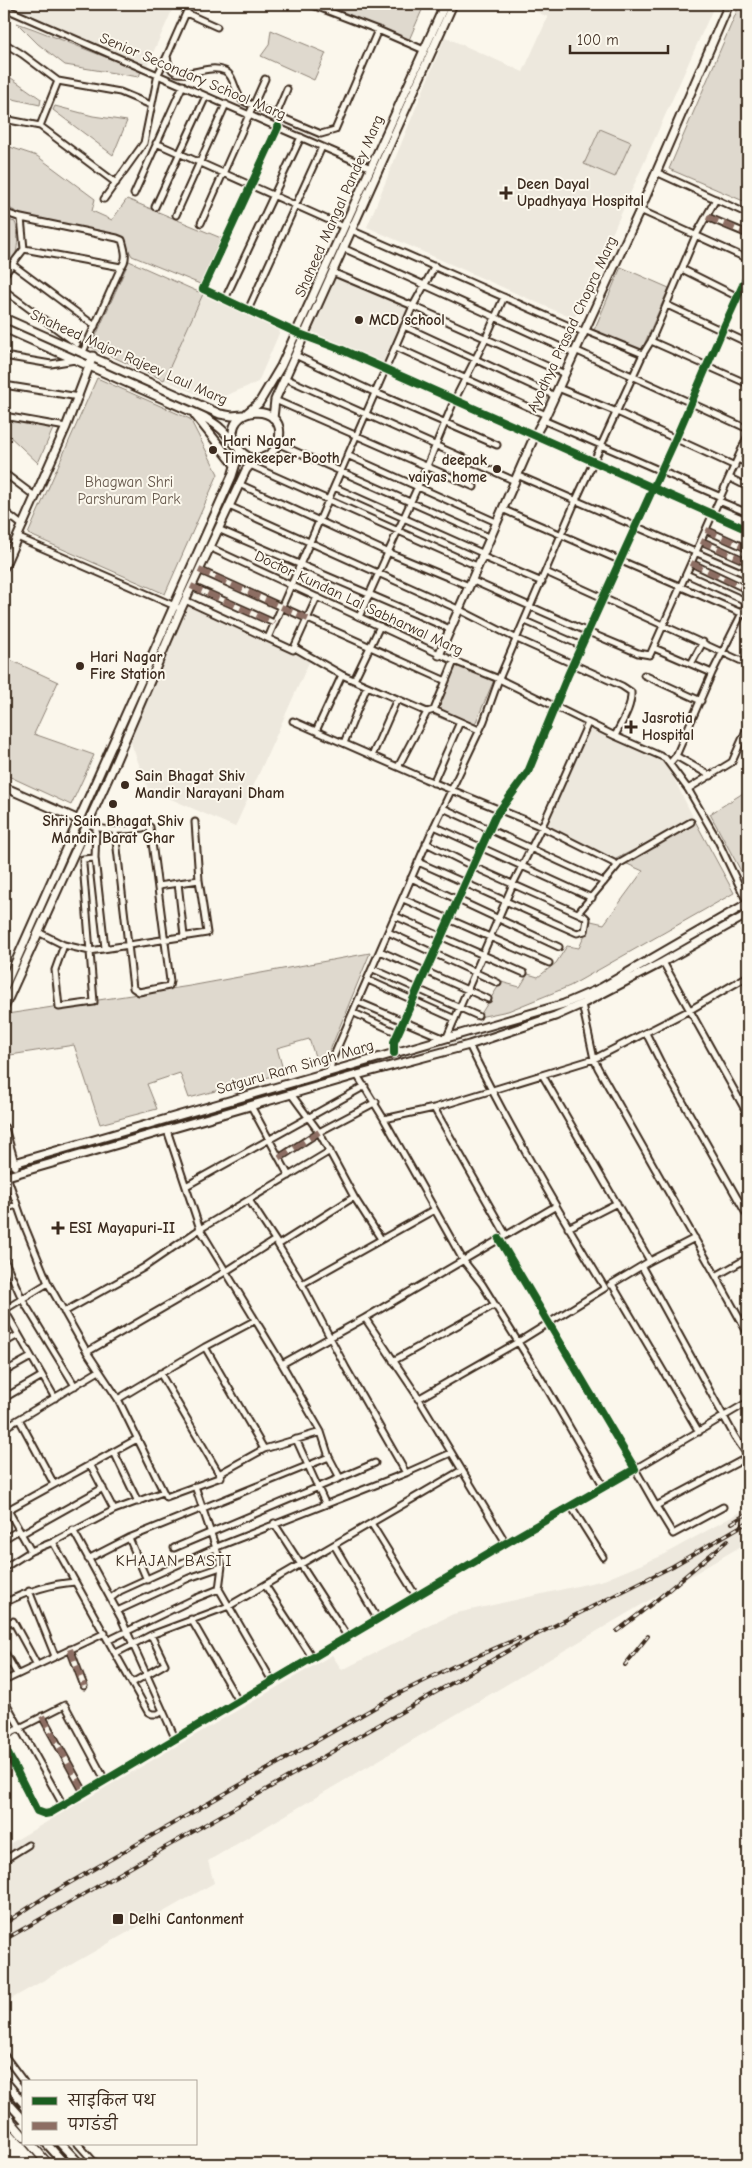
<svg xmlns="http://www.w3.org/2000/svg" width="752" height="2168" font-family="'Comic Neue','Playpen Sans Deva',sans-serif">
<rect width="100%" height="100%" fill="#fbf7ec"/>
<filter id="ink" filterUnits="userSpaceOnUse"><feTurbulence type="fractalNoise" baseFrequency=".02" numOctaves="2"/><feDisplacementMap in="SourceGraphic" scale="10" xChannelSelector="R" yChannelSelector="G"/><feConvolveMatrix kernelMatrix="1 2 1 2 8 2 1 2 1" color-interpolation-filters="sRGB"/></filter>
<g filter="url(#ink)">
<path fill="#ede8dd" d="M 8,4 L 175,4 L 147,66 Z
M 519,4 L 715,4 L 574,319 L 367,227 L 445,37 L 523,72 L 548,17 Z
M 335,274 L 410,308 L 385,364 L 310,331 Z
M 203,294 L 281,329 L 258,382 L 213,401 L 164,380 Z
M 189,605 L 310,660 L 235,827 L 148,789 L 130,740 Z
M 590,722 L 662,755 L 694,819 L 616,859 L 546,828 Z
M 748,1508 L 748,1542 L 208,1861 L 214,1883 L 4,2003 L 4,1847 L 332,1655 L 342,1670 L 453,1614 L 604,1580 L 659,1557 Z"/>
<path fill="#dfd9ce" stroke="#8d8276" d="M 325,4 L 408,4 L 422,10 L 409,40 Z
M 740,4 L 748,4 L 748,203 L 669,169 Z
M 17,23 L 34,29 L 141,71 L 139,77 L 65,65 L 38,44 Z
M 271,30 L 326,53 L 314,80 L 261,56 L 269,45 Z
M 4,73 L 41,99 L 40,105 L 4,97 Z
M 55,106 L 93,116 L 127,121 L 113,155 L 53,110 Z
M 600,129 L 631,142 L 615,177 L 584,164 Z
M 4,145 L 37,156 L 95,199 L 92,211 L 112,220 L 127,199 L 221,238 L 200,284 L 132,256 L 121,236 L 115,236 L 20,214 L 4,205 Z
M 8,220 L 15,222 C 21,238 17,263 4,274 L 4,224 Z
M 129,261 L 203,294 L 164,380 L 91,347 Z
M 621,267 L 669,288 L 639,356 L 592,335 Z
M 97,378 L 190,419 L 218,474 L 165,594 L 28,534 Z
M 4,418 L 53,429 L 38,463 L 4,431 Z
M 4,657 L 58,682 L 34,734 L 94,755 L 71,805 L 4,774 Z
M 453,663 L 494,680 L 472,731 L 431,714 Z
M 748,790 L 748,884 L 710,814 Z
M 694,819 L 734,893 L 570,986 L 508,1011 L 479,1017 L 501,982 L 520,987 L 528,974 L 538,977 L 556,963 L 567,946 L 579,948 L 591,921 L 604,924 L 643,871 L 616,859 Z
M 370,953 L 326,1060 L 317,1062 L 309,1039 L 277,1048 L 284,1073 L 189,1098 L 180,1073 L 147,1084 L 157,1109 L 100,1124 L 74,1045 L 4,1056 L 4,1019 L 7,1014 L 190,986 Z"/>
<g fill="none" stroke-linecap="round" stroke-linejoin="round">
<defs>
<path id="street" d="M 190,4 L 167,56 C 171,91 203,61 225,71 C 235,76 234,93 243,101 L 321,134 L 335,130 L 378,30 L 310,4
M 4,8 L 371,168
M 186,13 L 217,27
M 378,30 L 424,50
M 4,43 L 22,54 L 58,81 L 120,92 L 151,105
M 276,115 L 287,89
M 4,119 L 40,126 L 116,183
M 40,126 L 58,81
M 278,127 L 203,289 L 297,333 L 340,349 L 748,530
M 156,143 L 344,227
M 656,172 L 748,214
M 134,194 L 183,85
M 104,199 L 144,143 L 158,74 L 167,56
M 155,207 L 206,96
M 4,210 L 9,214 L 4,219
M 640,210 L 748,259
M 9,214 L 21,218 L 117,238 L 122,240 C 125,250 128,259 121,267 L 24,249
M 176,215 L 226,104
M 707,217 L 748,234
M 201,223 L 265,79
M 351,230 L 583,332
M 343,248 L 574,353
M 13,265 L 95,326
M 435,266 L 413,306 L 565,374
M 682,269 L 738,297
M 4,275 L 24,249 L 21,218
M 4,290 L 77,344
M 225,299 L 301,137
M 667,305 L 748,343
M 248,310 L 322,147
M 404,326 L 555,396
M 651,341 L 748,384
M 396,347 L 546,415
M 575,350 L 748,429
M 83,352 L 121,267
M 643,354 L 651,341 L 696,235 L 716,199
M 295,355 L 376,393 L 497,445
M 4,356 L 51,364 L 75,360
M 285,378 L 515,481
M 4,385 L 79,397
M 558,388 L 617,412 L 735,466
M 275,400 L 474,487
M 4,416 L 66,427
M 543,420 L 721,497
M 279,444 L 489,537
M 347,455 L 496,522
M 738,459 L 748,464
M 250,465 L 477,566
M 4,473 L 36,497
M 517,475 L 748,575
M 730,478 L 748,487
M 239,484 L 387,552 L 469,586
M 334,487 L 482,553
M 719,501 L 748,513
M 229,506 L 458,609 L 517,639 L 622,686 L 631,692 C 632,708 621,723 615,736
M 502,509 L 748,616
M 4,511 L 23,526
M 218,529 L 450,629
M 706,530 L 748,549
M 17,537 L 177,607
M 701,541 L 748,562
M 209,547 L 454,661 L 499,679 L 615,736 L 665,758 L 688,789 L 718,841 L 748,904
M 481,556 L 542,582
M 691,563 L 748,590
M 199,570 L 446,681
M 546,572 L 748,664
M 686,574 L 748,602
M 471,580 L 588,632 L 638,653 L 650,655 L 748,435
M 191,586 L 274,623
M 185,600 L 293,650 L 317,597
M 359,617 L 427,466 L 454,401 L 485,340 L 504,297
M 525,621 L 582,646
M 268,638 L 413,306 L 332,272
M 295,648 L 342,675 L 427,712 L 434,710 L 479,730
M 654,648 L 712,673
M 691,664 L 703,642
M 644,675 L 701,701
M 354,680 L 380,626
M 434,710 L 454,661
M 293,721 L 425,779 L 542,827 L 618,865 L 578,913
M 316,731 L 342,675
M 344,743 L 367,686
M 372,756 L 397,699
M 676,756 L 711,776
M 670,763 L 676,756 L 712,673 L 748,601
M 398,767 L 427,712
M 433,783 L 460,722
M 688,789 L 732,762 L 748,726
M 443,808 L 604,882
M 79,820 C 108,834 119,831 150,827 L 170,981 L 169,986 L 139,992 L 133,988 L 115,831
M 434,826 L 592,898
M 96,828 L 95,858 L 105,948
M 418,862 L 577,933 L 585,931 L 587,919 L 584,916 L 472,866 L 426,843
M 620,863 L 691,822
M 411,878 L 559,947
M 178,883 L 184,936
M 158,886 L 199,880
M 403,899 L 549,963
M 395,916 L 524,973
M 38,932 L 64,945 L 90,951 L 207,933 L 199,880 L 195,822
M 388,932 L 498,983
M 64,945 L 55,970 L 59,1007 L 94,1002 L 83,864 L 83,859 L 95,858
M 380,951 L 488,999
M 663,962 L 748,1115
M 373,969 L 478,1016
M 368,980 L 455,1019
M 358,1002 L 443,1038
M 582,1004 L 594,1059 L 598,1068 L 716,1276 L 748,1258
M 354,1013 L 398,1033
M 646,1033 L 662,1065 L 748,1217
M 447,1037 L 513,884 L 545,820 L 588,723
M 394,1053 L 394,1042 L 495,817 L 528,772 L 568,675 L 675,440 L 722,331 L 748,274
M 330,1071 L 332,1060 L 431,833 L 484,721 L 499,679 L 576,500 L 643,354 L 584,330
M 357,1075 L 384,1119
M 543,1076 L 650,1261
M 376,1102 L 319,1132 L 354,1197 L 278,1245 L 302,1284 L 346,1368 L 406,1473
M 251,1106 L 289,1176
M 434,1108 L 506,1235
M 167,1130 L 200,1229 L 282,1364 L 365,1318
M 279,1158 L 319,1132 L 291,1094
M 7,1176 L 25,1227 L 48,1283 L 87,1352 L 118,1399 L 166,1497 L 221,1477 L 160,1373
M 186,1186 L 365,1086
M 354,1197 L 381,1239
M 249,1200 L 277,1243
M 4,1209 L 17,1205
M 568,1228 L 617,1203
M 4,1259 L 22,1299 L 75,1386
M 642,1267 L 735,1437 L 748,1456
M 716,1276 L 748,1334
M 302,1284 L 434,1210
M 612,1284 L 699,1432
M 610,1285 L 650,1261 L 695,1238
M 4,1309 L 55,1398
M 4,1310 L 48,1283
M 64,1312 L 143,1268 L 200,1229 L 330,1151
M 254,1321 L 205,1347 L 264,1449 L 321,1432 L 282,1364
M 4,1343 L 18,1335
M 87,1352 L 225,1272 L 275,1240
M 393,1361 L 494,1305
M 4,1372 L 31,1357
M 4,1398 L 42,1376
M 118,1399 L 205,1347
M 418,1399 L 518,1342 L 605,1288 C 557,1209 510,1129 469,1045
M 748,1402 L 635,1469 L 656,1506 L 748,1457
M 19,1419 L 54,1484
M 4,1428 L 99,1371
M 321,1432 L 329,1457 L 340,1478 L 375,1463
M 296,1439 L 325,1503
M 114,1452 L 138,1502
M 90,1464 L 114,1510
M 219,1474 L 264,1449
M 195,1486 L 222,1566 L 219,1589 L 272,1681
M 604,1487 L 548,1390 L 482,1284 L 463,1260 L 384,1119 L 434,1108 L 594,1059 L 690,1010 L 748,976
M 4,1503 L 31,1551
M 571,1506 L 603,1557
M 656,1506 L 673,1534 L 723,1507
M 4,1512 L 137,1439
M 274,1523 L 347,1636
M 371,1523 L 416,1596
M 21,1534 L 103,1488
M 129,1538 L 147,1580
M 4,1539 L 19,1530
M 53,1542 L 114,1510 L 163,1492
M 506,1543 L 416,1394 L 365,1318 L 556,1206
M 334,1545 L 377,1618
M 174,1548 L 340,1478
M 88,1559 L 129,1538 L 329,1457
M 4,1568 L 31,1551 L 53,1542 L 148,1712 L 152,1714 L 158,1714 L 163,1711 L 121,1618 L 73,1530
M 265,1585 L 312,1657
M 29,1591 L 55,1656
M 111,1598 L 120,1591 L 217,1547 L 406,1473 L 451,1453
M 4,1603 C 28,1591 49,1584 75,1582
M 117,1611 L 189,1578 L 221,1567
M 191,1619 L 238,1701
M 4,1624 L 13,1621 L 37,1665
M 109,1640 L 194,1599 L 219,1589
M 70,1649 L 84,1686
M 4,1651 L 17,1674
M 116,1653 L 151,1635 L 229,1606 L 462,1470
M 4,1681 L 105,1633
M 132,1683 L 165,1664 L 151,1635
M 4,1699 L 63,1805
M 163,1711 L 175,1738
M 42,1716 L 84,1792
M 4,1736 L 65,1705 L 105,1780
M 4,1746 L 37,1811 L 45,1814 L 50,1813 L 506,1543 L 635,1469 L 499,1239
M 4,1860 L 28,1845
M 4,2055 L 24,2082
M 78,2144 L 96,2164"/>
<path id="secondary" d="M 4,318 L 220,414 L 232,416 L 242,415
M 4,328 L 204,417 C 210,421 216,424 220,428 C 230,436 236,449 247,456 C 260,464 277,453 279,439 C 287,401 221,404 235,444
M 247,413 L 259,403 L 281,366 L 445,4
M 195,415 L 235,465
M 273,418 L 275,400 L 453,4
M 4,567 L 66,427 L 93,356
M 439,655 L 535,435 L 546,415 L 640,210 L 729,4
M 4,787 L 79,820
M 4,988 L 174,606 L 232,476 L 240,450
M 4,1008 L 111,772 L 181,609 L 246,470 L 256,458
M 4,1128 L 15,1166
M 4,1166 L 564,1004 L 601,988 L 748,903
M 4,1177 L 357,1075 L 469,1045 L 555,1016 L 582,1004 L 663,962 L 748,914
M 47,2144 L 65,2164
M 61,2144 L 80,2164"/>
<path id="primary" d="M 24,2096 L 12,2105 L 8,2112 L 11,2122 L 24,2137
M 31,2144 L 48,2164"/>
</defs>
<use href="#street" stroke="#3b2a1e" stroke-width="9"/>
<use href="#secondary" stroke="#3b2a1e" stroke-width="11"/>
<use href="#primary" stroke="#3b2a1e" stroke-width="11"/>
<use href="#street" stroke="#fbf7ec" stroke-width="5"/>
<use href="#secondary" stroke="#fbf7ec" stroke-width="7"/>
<use href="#primary" stroke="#fbf7ec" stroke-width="8"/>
<defs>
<path id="rail" d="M 732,1523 L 748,1513
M 617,1631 L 653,1603 L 728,1540
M 625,1665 L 648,1636
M 4,1924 L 45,1897 L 400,1693 L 454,1666 L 519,1638
M 4,1940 L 532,1637 L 673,1566 L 748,1522"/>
</defs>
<use href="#rail" stroke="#3b2a1e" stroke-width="4"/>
<use href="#rail" stroke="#fbf7ec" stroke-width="2" stroke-dasharray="5.5" stroke-linecap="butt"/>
<defs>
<path id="secondary-bridge" d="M 4,2080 L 24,2104
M 4,2098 L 24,2120"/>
</defs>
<use href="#secondary-bridge" stroke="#3b2a1e" stroke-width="11" stroke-linecap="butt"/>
<use href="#secondary-bridge" stroke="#fbf7ec" stroke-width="7"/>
<path stroke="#8d6e63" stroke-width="6" stroke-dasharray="12 6" stroke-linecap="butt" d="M 707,217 L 748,234
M 706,530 L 748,549
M 701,541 L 748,562
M 691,563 L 748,590
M 199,570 L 308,619
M 191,586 L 274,623
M 279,1158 L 319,1132
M 70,1649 L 84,1686
M 42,1716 L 84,1792"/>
<defs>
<path id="cycleway" d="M 278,127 L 203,289 L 297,333 L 340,349 L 748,530
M 394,1053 L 394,1042 L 495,817 L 528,772 L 568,675 L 675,440 L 722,331 L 748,274
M 4,1746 L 37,1811 L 45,1814 L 50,1813 L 506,1543 L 635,1469 L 499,1239"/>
</defs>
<use href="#cycleway" stroke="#fbf7ec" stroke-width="11"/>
<use href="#cycleway" stroke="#1b5e20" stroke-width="8"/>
</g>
</g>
<g fill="#3b2a1e" stroke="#fbf7ec" stroke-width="2">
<path d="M503.5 185.5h5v5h5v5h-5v5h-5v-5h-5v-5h5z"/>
<circle cx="359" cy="320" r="5"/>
<circle cx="213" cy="450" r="5"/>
<circle cx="497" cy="469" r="5"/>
<circle cx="80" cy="666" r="5"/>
<path d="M628.5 719.5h5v5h5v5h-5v5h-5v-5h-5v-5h5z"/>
<circle cx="125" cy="785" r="5"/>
<circle cx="113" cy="804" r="5"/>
<path d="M55.5 1220.5h5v5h5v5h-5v5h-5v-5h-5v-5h5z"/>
<rect x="112" y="1913" width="12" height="12" rx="2.5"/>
</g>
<g text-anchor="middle" stroke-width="4" stroke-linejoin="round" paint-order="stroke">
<g font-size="15" fill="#3b2a1e" stroke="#fbf7ec">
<text transform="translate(193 76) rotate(23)" y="5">Senior Secondary School Marg</text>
<text transform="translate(339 206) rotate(-66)" y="5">Shaheed Mangal Pandey Marg</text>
<text transform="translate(572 324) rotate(-65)" y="5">Ayodhya Prasad Chopra Marg</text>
<text transform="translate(129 357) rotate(24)" y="5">Shaheed Major Rajeev Laul Marg</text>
<text transform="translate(359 603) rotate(25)" y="5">Doctor Kundan Lal Sabharwal Marg</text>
<text transform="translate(295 1067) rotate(-16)" y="5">Satguru Ram Singh Marg</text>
</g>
<g font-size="15" font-weight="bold" fill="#3b2a1e" stroke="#fbf7ec" text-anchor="start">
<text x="517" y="189">Deen Dayal<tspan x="517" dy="17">Upadhyaya Hospital</tspan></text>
<text x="369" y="325">MCD school</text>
<text x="223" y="446">Hari Nagar<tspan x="223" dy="17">Timekeeper Booth</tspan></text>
<text x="487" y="465" text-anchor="end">deepak<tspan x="487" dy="17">vaiyas home</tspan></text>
<text x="90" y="662">Hari Nagar<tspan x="90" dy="17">Fire Station</tspan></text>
<text x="642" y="723">Jasrotia<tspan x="642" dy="17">Hospital</tspan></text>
<text x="135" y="781">Sain Bhagat Shiv<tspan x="135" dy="17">Mandir Narayani Dham</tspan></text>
<text x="113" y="826" text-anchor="middle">Shri Sain Bhagat Shiv<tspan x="113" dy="17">Mandir Barat Ghar</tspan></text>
<text x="69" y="1233">ESI Mayapuri-II</text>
<text x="129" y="1924">Delhi Cantonment</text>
</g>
<g font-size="15" fill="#64564a" stroke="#fbf7ec">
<text x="129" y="487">Bhagwan Shri<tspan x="129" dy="17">Parshuram Park</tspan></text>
</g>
<g font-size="16" letter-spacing="1" fill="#3b2a1e" stroke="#fbf7ec">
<text x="174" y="1566">KHAJAN BASTI</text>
</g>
</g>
<rect width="752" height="2168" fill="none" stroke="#fbf7ec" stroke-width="20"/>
<rect x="10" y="10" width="732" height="2148" fill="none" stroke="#3b2a1e" stroke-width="2" filter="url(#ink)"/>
<rect x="22" y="2080" width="175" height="65" fill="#fbf7ec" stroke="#aea59a"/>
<rect x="32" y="2097" width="25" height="8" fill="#1b5e20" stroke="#aea59a"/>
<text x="68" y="2106" font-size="15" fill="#3b2a1e">साइकिल पथ</text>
<rect x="32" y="2122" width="25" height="8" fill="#8d6e63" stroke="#aea59a"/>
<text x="68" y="2130" font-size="15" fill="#3b2a1e">पगडंडी</text>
<path d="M570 45v8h98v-8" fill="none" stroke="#3b2a1e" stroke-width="2.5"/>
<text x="577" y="45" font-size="15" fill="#3b2a1e" stroke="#fbf7ec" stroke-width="4" paint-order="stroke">100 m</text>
</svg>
